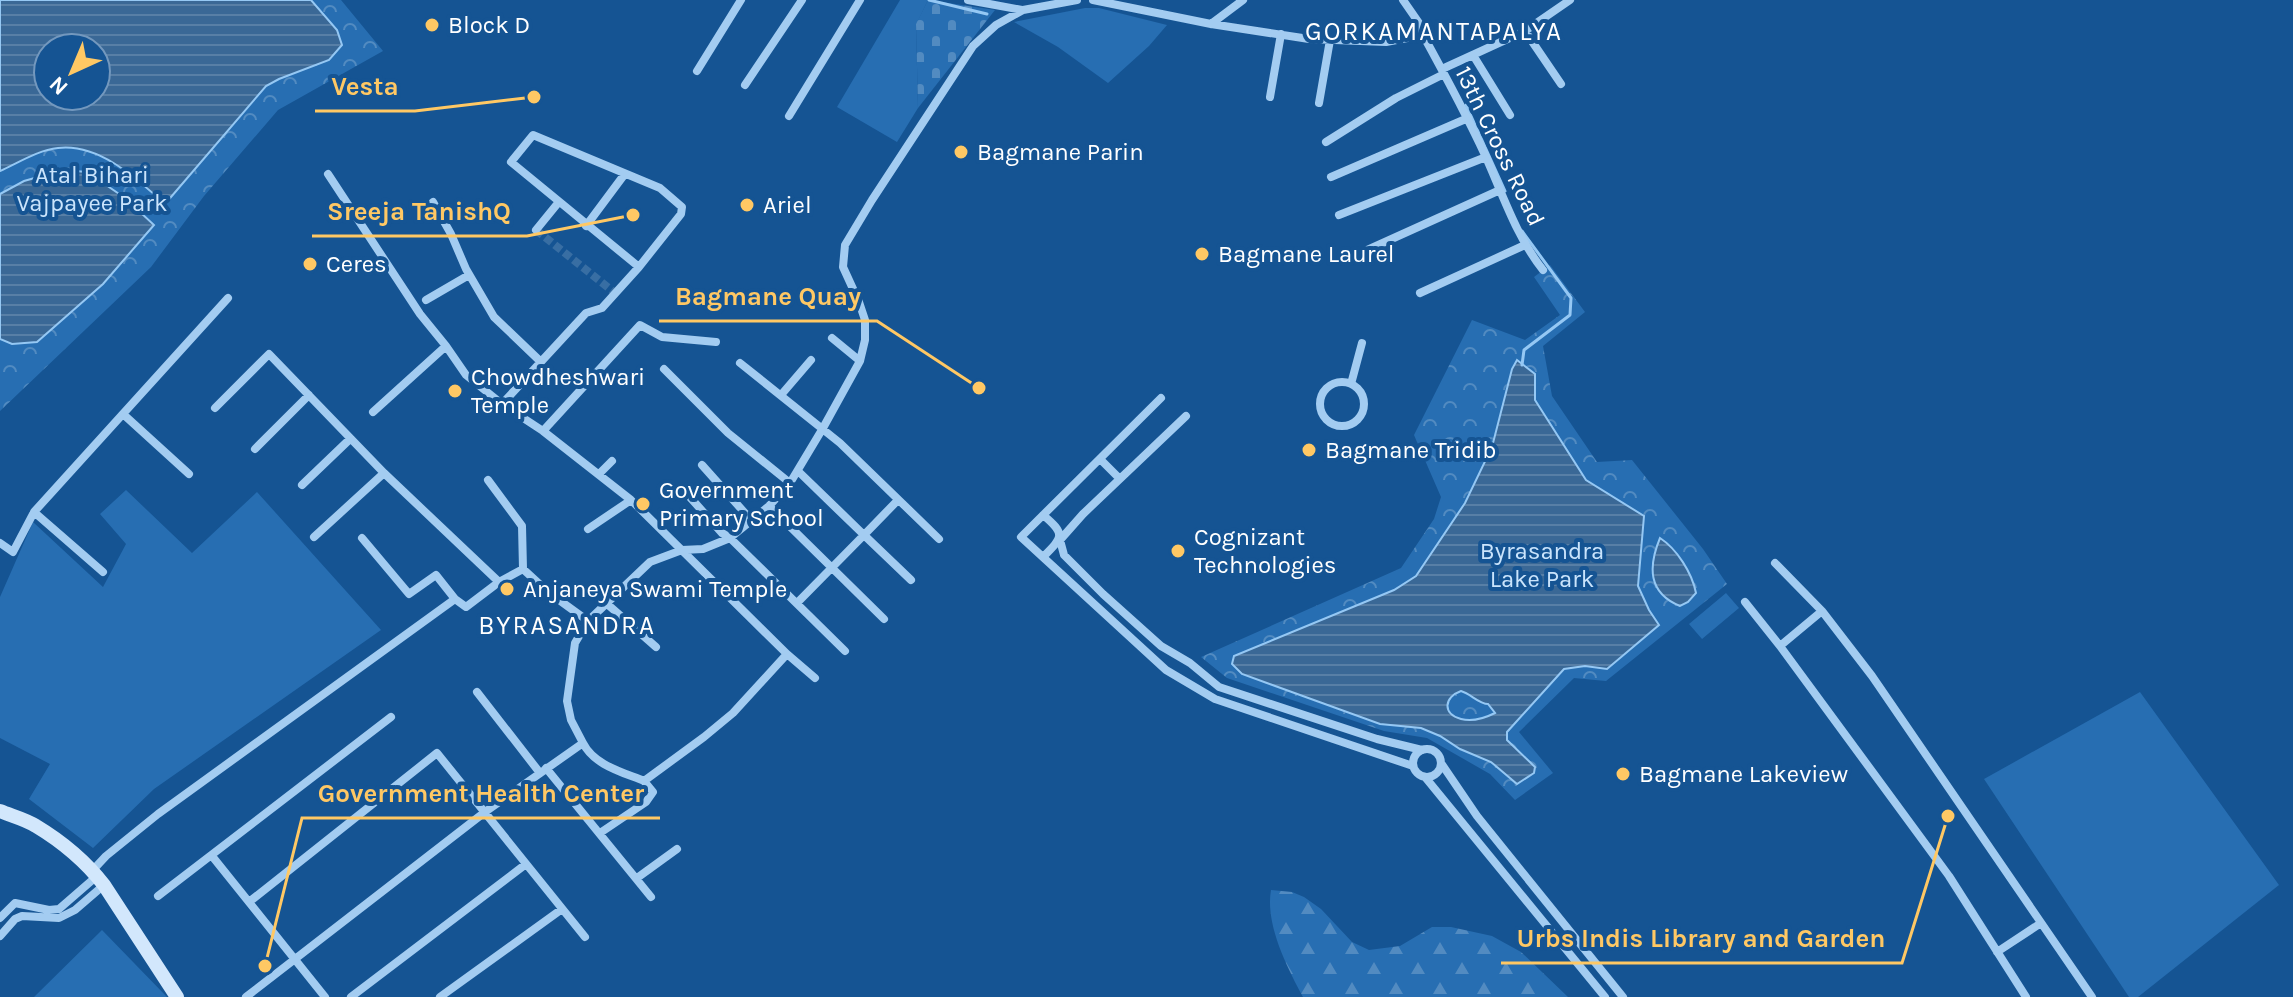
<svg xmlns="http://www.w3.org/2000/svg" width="2293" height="997" font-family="Karla,sans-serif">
<defs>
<pattern id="forest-firs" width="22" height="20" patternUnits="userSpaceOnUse" patternTransform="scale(2)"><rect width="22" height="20" fill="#276eb2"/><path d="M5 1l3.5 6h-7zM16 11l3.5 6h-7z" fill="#528bc1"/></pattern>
<pattern id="cemetery-stones" width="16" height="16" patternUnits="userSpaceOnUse" patternTransform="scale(2)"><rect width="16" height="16" fill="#276eb2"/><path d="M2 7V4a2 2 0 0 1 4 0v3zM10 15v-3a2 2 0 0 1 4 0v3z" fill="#528bc1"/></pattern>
<pattern id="park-crowns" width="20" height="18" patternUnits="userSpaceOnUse" patternTransform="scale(2)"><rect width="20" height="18" fill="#276eb2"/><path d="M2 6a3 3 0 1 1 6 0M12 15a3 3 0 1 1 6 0" fill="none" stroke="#528bc1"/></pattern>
<pattern id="water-rules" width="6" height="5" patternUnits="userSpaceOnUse" patternTransform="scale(2)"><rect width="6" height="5" fill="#3a6896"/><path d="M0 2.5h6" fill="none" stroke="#587fa6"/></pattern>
</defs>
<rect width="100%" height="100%" fill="#155493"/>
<path fill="#276eb2" d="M 900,0 L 928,0 L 916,25 L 918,108 L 897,142 L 837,107 Z
M 1085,8 L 1099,8 L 1167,25 L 1149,46 L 1108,83 L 1058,47 L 1014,22 Z
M 126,490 L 192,553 L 257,492 L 381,630 L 154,789 L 93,848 L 29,799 L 50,764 L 0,738 L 0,597 L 33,522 L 103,587 L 126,544 L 100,514 Z
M 1726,593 L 1739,608 L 1702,639 L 1689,624 Z
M 2140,692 L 2279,885 L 2138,997 L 2129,997 L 1984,779 Z
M 102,930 L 167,997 L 34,997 Z"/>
<path fill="url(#forest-firs)" d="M 1271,890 L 1292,892 L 1304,897 L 1321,909 L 1352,942 L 1369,950 L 1400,946 L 1432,927 L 1451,927 L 1492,936 L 1521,952 L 1568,997 L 1303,997 C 1287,967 1265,924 1271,890 Z"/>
<path fill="url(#cemetery-stones)" d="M 928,0 L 995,10 L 918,108 L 916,24 Z"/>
<path fill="url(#park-crowns)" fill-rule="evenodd" d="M 0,0 L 341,0 L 383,51 L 278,110 L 204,196 L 151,267 L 0,411 ZM 48,48 L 96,48 L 96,96 L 48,96 Z
M 1550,265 L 1585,312 L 1543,346 L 1552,396 L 1597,462 L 1632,460 L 1703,549 L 1727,584 L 1606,681 L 1574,678 L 1519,732 L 1553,773 L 1515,800 L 1490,774 L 1427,738 L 1384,731 L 1227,678 L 1201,657 L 1401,568 L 1434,519 L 1441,497 L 1414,435 L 1472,320 L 1525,340 L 1560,315 L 1534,277 Z"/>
<path fill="url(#water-rules)" stroke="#95c8f4" stroke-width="2" fill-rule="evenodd" d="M 0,0 L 311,0 L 337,30 L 342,45 L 329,60 L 279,79 L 266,86 L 165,204 C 137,179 99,143 58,148 C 38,150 18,163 0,171 ZM 48,48 L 96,48 L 96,96 L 48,96 Z
M 63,170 L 87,172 L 125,198 L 154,225 L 103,284 L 37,342 L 12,344 L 0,339 L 0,194 L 24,181 Z
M 1517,360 L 1535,374 L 1535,400 L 1586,480 L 1644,516 L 1638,586 L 1649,610 L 1659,625 L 1607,669 L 1585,666 L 1564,669 L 1507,732 L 1507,740 L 1535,767 L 1534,773 L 1517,784 L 1491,762 L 1460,749 L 1440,736 L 1421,728 L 1380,724 L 1242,674 L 1232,664 L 1234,656 L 1394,590 L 1416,576 L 1465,503 L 1492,447 L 1512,369 ZM 1461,691 C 1471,694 1479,704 1488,704 L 1495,713 C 1485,718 1472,722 1461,719 C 1442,714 1444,697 1461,691 Z
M 1660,538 C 1677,549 1692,573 1696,593 L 1688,602 L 1680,606 C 1648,593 1648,567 1660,538 Z"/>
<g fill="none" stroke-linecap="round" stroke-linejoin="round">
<path stroke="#95c8f4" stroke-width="3" d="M 929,0 L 987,14
M 1466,105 L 1505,191
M 1522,365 L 1524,350 L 1570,315 L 1571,298 L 1522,231"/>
<path stroke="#386ea3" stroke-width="8" stroke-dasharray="8 4" stroke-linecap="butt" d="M 536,230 L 615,293"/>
<path stroke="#a3ccf1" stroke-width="8" d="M 968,0 L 1022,10
M 1093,0 L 1211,24 L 1309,39 L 1386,42 L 1423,35 C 1445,75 1466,114 1485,155 C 1503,195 1516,236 1543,270
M 1403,0 L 1419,23 L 1423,35
M 1211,24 L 1243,0
M 1525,31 L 1561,84
M 1473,55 L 1510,115
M 1442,69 L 1525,31 L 1570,0
M 697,71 L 741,0
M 745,85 L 802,0
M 1270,97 L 1281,34
M 1319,103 L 1330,40
M 789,116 L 860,0
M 1326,142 L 1396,98 L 1444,74
M 328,174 L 420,314 L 446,346 L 466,375 L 502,404 L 543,431 L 631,500 L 787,654 L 733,713 L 704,737 L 644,781 L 653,792 L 646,802 L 600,833
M 1331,177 L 1468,118
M 433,202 L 451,234 L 466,269 L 494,317 L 540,361
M 1339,215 L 1486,157
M 586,226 L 624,175
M 536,230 L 558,203
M 1365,251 L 1500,190
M 1420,293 L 1525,245
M 426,300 L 469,275
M 832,338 L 860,361
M 740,363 L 840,443 L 939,539
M 664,369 L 728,433 L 790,483
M1320 404a22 22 0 1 1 44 0a22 22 0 1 1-44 0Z
M 1351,384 L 1362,343
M 781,395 L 811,360
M 1161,398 L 1021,537 L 1166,670 L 1215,699 L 1413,766
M 502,404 L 586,313 L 602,308 L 639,267 L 681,214 L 682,207 L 660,188 L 533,135 L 511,162 L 639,267
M 215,408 L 269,354 L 384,473 L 499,582
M 373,412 L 446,346
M 123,414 L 189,474
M 1186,416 L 1083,514 L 1060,540 L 1064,555 L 1103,594 L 1161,646 L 1190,663 L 1219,687 L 1377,739 L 1422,750
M 543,431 L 640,325 L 662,337 L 716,342
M 255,449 L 309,395
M 1100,459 L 1120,479
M 702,465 L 752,521
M 599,474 L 612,461
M 488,480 L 522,526 L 523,569
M 302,485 L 350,439
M 688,495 L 722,533 L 730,538 L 845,651
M 898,500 L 864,535 L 911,580
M 769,506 L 884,619
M 34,512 L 103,572
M 1043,515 C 1066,534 1063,537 1043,557
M 588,529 L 631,500
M 314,537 L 384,473
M 362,538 L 409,594 L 436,575 L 455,599
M 0,543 L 13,552 L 34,512 L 228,298
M 1775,563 L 1822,611 L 1872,676 L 2092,997
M 1745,602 L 1780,646
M 606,603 L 656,647
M 797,603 L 864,535 L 798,471
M 1822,611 L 1780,646 L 1949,876 L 2026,997
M 787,654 L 815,678
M 477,692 L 540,773
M 583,743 C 594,765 622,772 644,781
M1413 763a14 14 0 1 1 28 0a14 14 0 1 1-28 0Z
M 1441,763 L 1477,816 L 1623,997
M 546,768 L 651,897
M 1425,777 L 1605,997
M 212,856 L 325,997
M 92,871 L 106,856 L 158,814 L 455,599 L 466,607 L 499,582 L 523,569 L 548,592 L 588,621
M 637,878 L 677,849
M 158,896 L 391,717
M 249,902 L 437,753 L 585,937
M 0,918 L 15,903 L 49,910 L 59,909 L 97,876
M 0,936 L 15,919 L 22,916 L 59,918 L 75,910 L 104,885
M 1997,952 L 2041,923
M 246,997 L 485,812 L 583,743 L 571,720 L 567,701 L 575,643 L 588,621 L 650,562 L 682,550 L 703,549 L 730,538 L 769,506 L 790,483 L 823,428 L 860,361 L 865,340 L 865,320 L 859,302 L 843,267 L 845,245 L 872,200 L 973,46 L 996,25 L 1023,10 L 1077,0
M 351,997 L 526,864
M 440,997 L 562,909"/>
<path stroke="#d2e7fc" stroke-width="14" d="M 0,811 C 12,816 25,819 36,826 C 61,841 86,862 104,885 L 177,997"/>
</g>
<g fill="#ffc864" stroke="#155493" stroke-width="3">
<circle cx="432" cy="25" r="8"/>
<circle cx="961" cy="152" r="8"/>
<circle cx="747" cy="205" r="8"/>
<circle cx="1202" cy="254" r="8"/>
<circle cx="310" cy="264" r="8"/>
<circle cx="455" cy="391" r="8"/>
<circle cx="1309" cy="450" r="8"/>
<circle cx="643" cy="504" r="8"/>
<circle cx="1178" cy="551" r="8"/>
<circle cx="507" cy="589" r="8"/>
<circle cx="1623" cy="774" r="8"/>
</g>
<g text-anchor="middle" stroke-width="8" stroke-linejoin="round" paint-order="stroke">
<g font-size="24" fill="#fff" stroke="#155493" text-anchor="start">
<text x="448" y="33">Block D</text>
<text x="977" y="160">Bagmane Parin</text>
<text x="763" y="213">Ariel</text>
<text x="1218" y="262">Bagmane Laurel</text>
<text x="326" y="272">Ceres</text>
<text x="471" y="385">Chowdheshwari<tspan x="471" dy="28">Temple</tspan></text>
<text x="1325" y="458">Bagmane Tridib</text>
<text x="659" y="498">Government<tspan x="659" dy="28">Primary School</tspan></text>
<text x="1194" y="545">Cognizant<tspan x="1194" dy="28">Technologies</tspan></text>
<text x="523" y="597">Anjaneya Swami Temple</text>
<text x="1639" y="782">Bagmane Lakeview</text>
</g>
<g font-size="24" fill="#fff" stroke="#155493">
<text transform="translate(1500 146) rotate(64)" y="8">13th Cross Road</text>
</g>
<g font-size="24" fill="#cae4fc" stroke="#155493">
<text x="92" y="183">Atal Bihari<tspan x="92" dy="28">Vajpayee Park</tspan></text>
<text x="1542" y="559">Byrasandra<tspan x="1542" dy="28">Lake Park</tspan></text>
</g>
<g font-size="26" letter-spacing="2" fill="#fff" stroke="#155493">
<text x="1434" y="40">GORKAMANTAPALYA</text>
<text x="567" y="634">BYRASANDRA</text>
</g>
</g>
<path fill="none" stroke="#ffc864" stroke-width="3" d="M534 97L415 111H315M633 215L527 236H312M979 388L877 321H659M265 966L302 818H660M1948 816L1902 963H1501"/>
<g fill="#ffc864" stroke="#155493" stroke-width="3">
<circle cx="534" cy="97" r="8"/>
<circle cx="633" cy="215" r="8"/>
<circle cx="979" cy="388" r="8"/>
<circle cx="265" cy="966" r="8"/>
<circle cx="1948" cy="816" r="8"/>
</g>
<g font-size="26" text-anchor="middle" font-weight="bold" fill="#ffc864" stroke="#155493" stroke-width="8" stroke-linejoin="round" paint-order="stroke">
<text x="365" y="95">Vesta</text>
<text x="419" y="220">Sreeja TanishQ</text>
<text x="768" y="305">Bagmane Quay</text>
<text x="481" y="802">Government Health Center</text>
<text x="1701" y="947">Urbs Indis Library and Garden</text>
</g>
<g transform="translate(72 72) rotate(224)"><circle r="38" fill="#155493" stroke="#7398be" stroke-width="2"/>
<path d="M0-6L14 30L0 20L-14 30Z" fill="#ffc864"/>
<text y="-12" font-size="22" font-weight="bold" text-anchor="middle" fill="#ffffff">N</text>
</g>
</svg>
